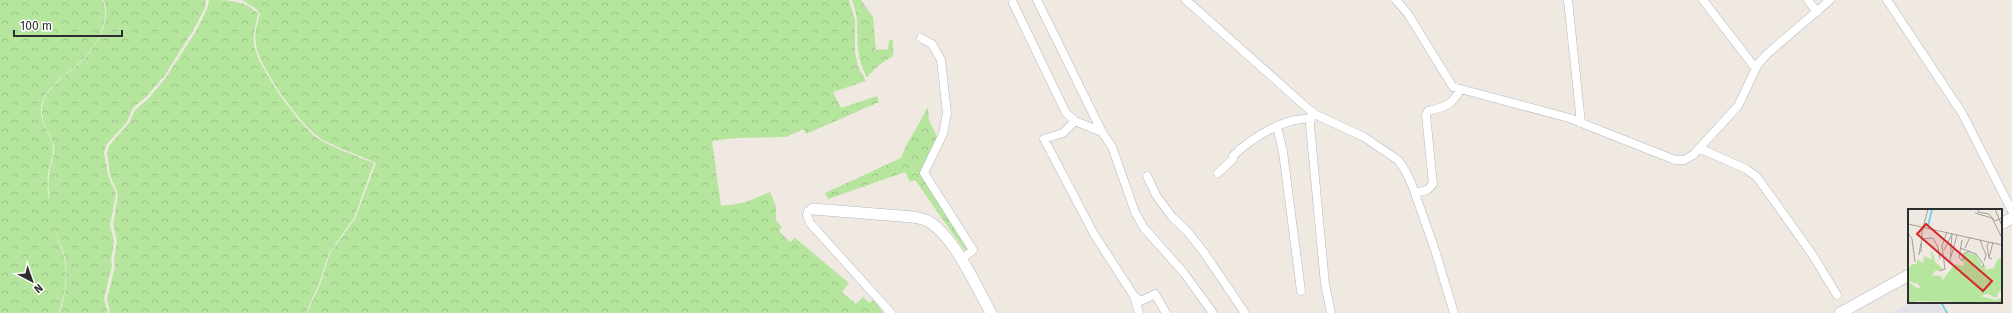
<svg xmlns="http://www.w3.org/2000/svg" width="2012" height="313" font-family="'Fira Sans',sans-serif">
<defs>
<pattern id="forest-crowns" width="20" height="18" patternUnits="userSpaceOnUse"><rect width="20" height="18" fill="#b6e59e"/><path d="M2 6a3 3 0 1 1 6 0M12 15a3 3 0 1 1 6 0" fill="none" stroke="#9dc588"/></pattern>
</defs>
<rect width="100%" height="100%" fill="#efe9e1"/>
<path fill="#e3e1e8" d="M 1912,302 L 1937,302 L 1944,313 L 1892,313 Z"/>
<path fill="url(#forest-crowns)" d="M 0,0 L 103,0 C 110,23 97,46 80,62 C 66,75 45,86 41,107 C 39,121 51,134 53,147 C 54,157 49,164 48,174 C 47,183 48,194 49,204 C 50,221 57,235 62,250 C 69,271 65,293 59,313 L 0,313 Z
M 104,0 L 206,0 L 205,8 L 194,29 L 165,75 L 146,97 L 133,108 L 127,122 L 106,145 L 104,153 L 108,175 L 116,194 L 110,225 L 114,241 L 111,261 L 112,266 L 104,299 L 108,313 L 60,313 C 66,292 69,271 63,250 C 57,235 50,221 49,204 C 49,194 48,183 49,174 C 50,164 55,157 54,147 C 51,134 40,121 42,107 C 46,86 67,75 81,62 C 97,46 111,23 104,0 Z
M 209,0 C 227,0 246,0 258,14 C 256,24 253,34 254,44 C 257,67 298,123 316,137 C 328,146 359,157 374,163 L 354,218 L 329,253 L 320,281 L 306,313 L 110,313 L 107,299 L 115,266 L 114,260 L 117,240 L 113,225 L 118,194 L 110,175 L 107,153 L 109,146 L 129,123 L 135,110 L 148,99 L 167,76 L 196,31 L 207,9 Z
M 242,0 L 849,0 L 855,20 L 855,51 L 858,67 L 866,81 L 833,92 L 841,108 L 877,96 L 879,102 L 806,134 L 804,129 L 786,137 L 735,138 L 712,141 L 721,206 L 743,203 L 770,192 L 776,206 L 776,220 L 782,227 L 779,231 L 790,242 L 795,238 L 849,283 L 842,292 L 856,304 L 863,297 L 870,303 L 874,300 L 883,313 L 307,313 L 321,282 L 330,253 L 355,219 L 376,163 C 360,155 330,146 317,136 C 299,122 258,66 256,44 C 254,34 257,24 260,14 L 256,9 Z
M 852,0 L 861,0 L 873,17 L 876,50 L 888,49 L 889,40 L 893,40 L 893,56 L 879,65 L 867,77 C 856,59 858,42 857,22 C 857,14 854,7 852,0 Z
M 928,107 L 929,120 L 938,139 L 921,172 L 968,249 L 965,251 L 915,180 L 910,182 L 905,172 L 828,199 L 825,193 L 901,158 L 905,148 Z"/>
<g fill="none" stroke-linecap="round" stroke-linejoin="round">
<path stroke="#75cff0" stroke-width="2" d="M 1941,302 L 1947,313"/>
<defs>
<path id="street" d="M 1037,0 L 1102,132
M 1186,0 L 1314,114 L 1364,137 L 1398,160 L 1405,170 L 1412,185 L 1435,250 L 1454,313
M 1396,0 L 1408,14 L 1453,87 L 1569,118 L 1675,160 L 1684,160 L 1693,155 L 1738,106 L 1758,64 L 1767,54 L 1830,0
M 1568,0 L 1581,123
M 1703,0 L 1753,65 L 1758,64
M 1808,0 L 1817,12
M 1887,0 L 1962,113 L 2012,211
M 1013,3 L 1066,113 L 1075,121 L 1102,132 L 1112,147 L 1135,212 L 1144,228 L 1184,273 L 1213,313
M 921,38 L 932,44 L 941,60 L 947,113 L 943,134 L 924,173 L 973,250 L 961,260
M 1312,111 L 1310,125 L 1325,284 L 1331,313
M 1075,121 L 1063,133 L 1044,139 L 1094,234 L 1134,296 L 1139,313
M 1277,127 L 1283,152 L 1301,291
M 1699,148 L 1746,169 L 1757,177 L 1812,254 L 1837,295
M 1218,173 L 1233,159 L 1233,156 C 1250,139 1286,116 1311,119
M 1147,176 L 1156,195 L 1172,217 L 1187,231 L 1203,251 L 1245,313
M 1415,193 L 1427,190 L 1433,184 L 1426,115 L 1428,111 C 1445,107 1451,106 1460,90
M 813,209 L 808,211 L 807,215 L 810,223 L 891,313
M 1134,296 L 1141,301 L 1155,294 L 1166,313"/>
<path id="secondary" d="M 813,209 L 913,217 C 918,218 924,219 928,221 C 954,236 976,286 991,313
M 2001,224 L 2012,218
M 1840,313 L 1909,275"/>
</defs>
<use href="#street" stroke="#b4b7c1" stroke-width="9"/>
<use href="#secondary" stroke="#b4b7c1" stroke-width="12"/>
<use href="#street" stroke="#fff" stroke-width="8"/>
<use href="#secondary" stroke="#fff" stroke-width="11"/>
</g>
<g transform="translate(1908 209)">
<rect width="94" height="94" fill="#efe9e1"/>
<path d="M 23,42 L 25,44 L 27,53 L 35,60 L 27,62 L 24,67 L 31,66 L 32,69 L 34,66 L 34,72 L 47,55 L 56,57 L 55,46 L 63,42 L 60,44 L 68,46 L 74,57 L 71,57 L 77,57 L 78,61 L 86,59 L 89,51 L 94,48 L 94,82 L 91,83 L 88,89 L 80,85 L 72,87 L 88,91 L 94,89 L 94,94 L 8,92 L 9,94 L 0,94 L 0,73 L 11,80 L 12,78 L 10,75 L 0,72 L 0,60 L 4,55 L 9,55 L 9,50 L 15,54 L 16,47 L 24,51 Z" fill="#b6e59e"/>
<path fill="none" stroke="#75cff0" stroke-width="2" d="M 20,17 L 24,0"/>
<path fill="none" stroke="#a29e99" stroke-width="1" d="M 70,0 L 70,3 L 81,5 L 87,12 L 94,9M 87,0 L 94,17M 67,4 L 84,9 L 94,29M 0,15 L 94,36M 0,24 L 4,30 L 7,53M 13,30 L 25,29 L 30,38 L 32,50M 54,31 L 51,48 L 54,52M 72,31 L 78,46 L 76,52M 52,39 L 68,45 L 76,56 L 74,58M 57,39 L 62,28M 36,41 L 44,25M 13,43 L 14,23 L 20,0M 11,46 L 13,34M 43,48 L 49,26M 81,49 L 79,37 L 81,33M 84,50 L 81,49 L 85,33M 55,52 L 55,45 L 62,42M 42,53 L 44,25M 31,62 L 37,60 L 34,37 L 39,23"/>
<path fill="#d62828" fill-opacity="0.15" stroke="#d62828" stroke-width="2" d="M 18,15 L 84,72 L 75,82 L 9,25 Z"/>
<rect width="94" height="94" fill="none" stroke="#2e2e2e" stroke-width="2"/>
</g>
<g transform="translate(32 281) rotate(139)" stroke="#ffffff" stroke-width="3" paint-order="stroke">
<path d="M0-3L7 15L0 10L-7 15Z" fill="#2e2e2e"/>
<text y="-6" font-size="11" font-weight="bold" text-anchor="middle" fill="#2e2e2e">N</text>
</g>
<path d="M14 30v6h108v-6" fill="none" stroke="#2e2e2e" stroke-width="2"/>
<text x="20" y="30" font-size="12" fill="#2e2e2e" stroke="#ffffff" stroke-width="3" paint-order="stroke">100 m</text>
</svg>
